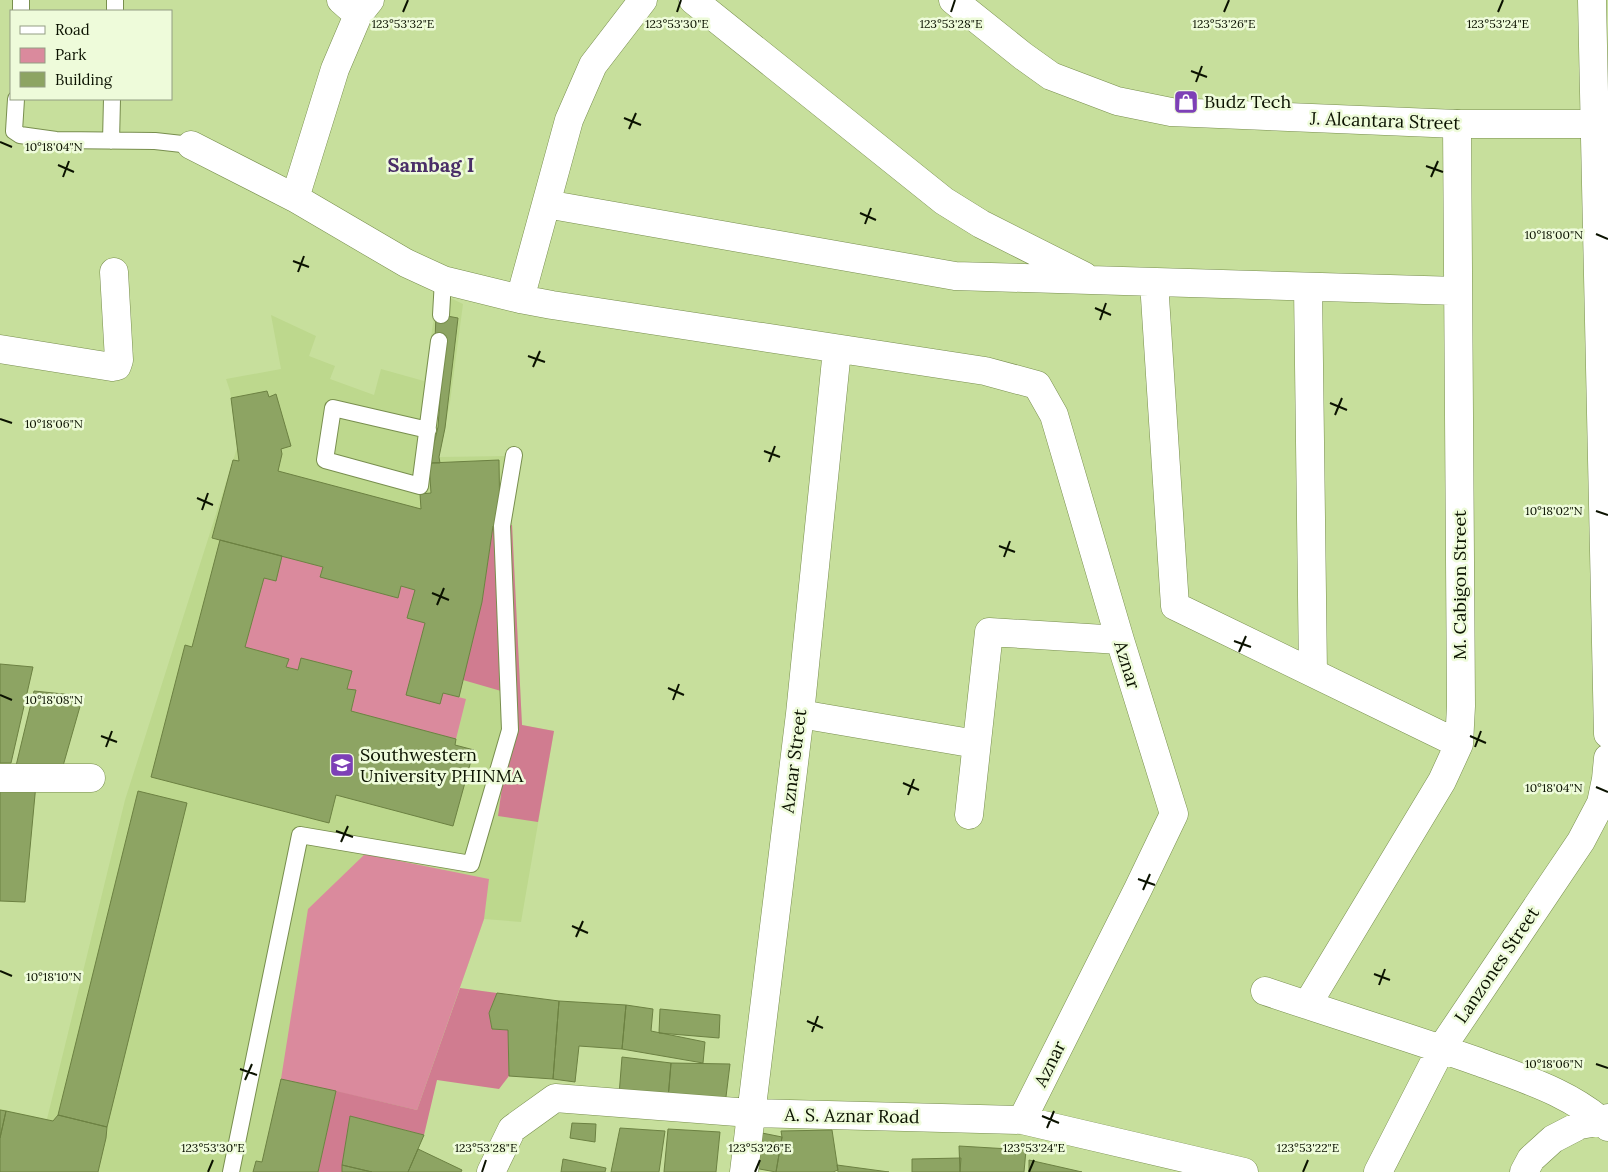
<svg xmlns="http://www.w3.org/2000/svg" width="1608" height="1172" font-family="Lora,serif">
<rect width="100%" height="100%" fill="#c7df9c"/>
<path fill="#bdd88d" d="M 438,292 L 463,304 L 450,402 L 439,457 L 509,456 L 522,725 L 554,731 L 521,922 L 484,919 L 410,1130 L 344,1112 L 333,1172 L 0,1172 L 0,1109 L 47,1119 L 125,800 L 237,448 L 230,391 L 226,379 L 281,369 L 271,315 L 316,336 L 309,356 L 335,366 L 330,379 L 374,395 L 381,369 L 424,381 Z"/>
<path fill="#da8a9d" d="M 282,556 L 323,567 L 320,576 L 398,598 L 401,586 L 415,590 L 407,618 L 425,623 L 440,704 L 443,693 L 466,699 L 456,739 L 351,711 L 356,691 L 347,689 L 352,671 L 301,658 L 298,670 L 286,667 L 288,659 L 245,647 L 264,578 L 276,581 Z
M 365,854 L 489,879 L 484,919 L 417,1110 L 281,1079 L 308,909 Z"/>
<path fill="#d07c90" d="M 512,525 L 522,725 L 554,731 L 538,822 L 498,816 L 510,730 L 508,693 L 463,680 L 482,602 L 493,526 Z
M 460,988 L 497,993 L 489,1013 L 492,1029 L 508,1030 L 509,1076 L 499,1089 L 437,1080 L 424,1135 L 350,1116 L 342,1172 L 318,1172 L 336,1091 L 417,1110 Z"/>
<path fill="#8da463" stroke="#6c8142" d="M 436,314 L 458,318 L 445,428 L 439,457 L 440,463 L 429,463 L 438,427 L 444,342 L 435,341 Z
M 267,391 L 269,397 L 276,394 L 291,446 L 281,449 L 282,454 L 278,471 L 421,509 L 420,494 L 431,493 L 429,463 L 499,460 L 500,526 L 493,526 L 482,602 L 459,697 L 443,693 L 440,704 L 406,695 L 425,623 L 407,618 L 415,590 L 401,586 L 398,598 L 320,577 L 323,567 L 212,538 L 233,460 L 239,461 L 231,398 Z
M 220,540 L 282,556 L 276,581 L 264,578 L 245,647 L 289,659 L 286,667 L 298,670 L 301,658 L 352,671 L 347,689 L 356,690 L 351,711 L 456,739 L 455,745 L 474,750 L 453,826 L 336,795 L 329,823 L 151,777 L 185,645 L 192,647 Z
M 0,664 L 33,667 L 11,763 L 0,763 Z
M 34,691 L 83,696 L 61,773 L 15,770 Z
M 36,784 L 25,902 L 0,901 L 0,786 Z
M 138,791 L 187,803 L 107,1127 L 58,1115 Z
M 497,993 L 559,1001 L 553,1079 L 509,1076 L 508,1030 L 492,1029 L 489,1013 Z
M 559,1001 L 626,1005 L 622,1049 L 579,1046 L 575,1082 L 553,1079 Z
M 626,1005 L 653,1009 L 651,1031 L 705,1042 L 703,1063 L 622,1049 Z
M 660,1009 L 720,1015 L 719,1038 L 659,1033 Z
M 622,1057 L 671,1063 L 668,1099 L 619,1095 Z
M 671,1063 L 730,1064 L 725,1105 L 668,1099 Z
M 281,1079 L 336,1091 L 318,1172 L 253,1172 L 256,1161 L 262,1162 Z
M 0,1110 L 6,1111 L 0,1138 Z
M 6,1111 L 53,1121 L 58,1115 L 107,1127 L 106,1138 L 98,1172 L 0,1172 L 0,1138 Z
M 350,1116 L 424,1135 L 408,1172 L 372,1172 L 342,1165 Z
M 572,1123 L 596,1124 L 595,1142 L 570,1138 Z
M 620,1128 L 665,1131 L 659,1172 L 611,1172 Z
M 668,1129 L 720,1132 L 716,1172 L 664,1172 Z
M 832,1130 L 838,1170 L 833,1172 L 776,1172 L 782,1137 L 781,1131 Z
M 757,1132 L 782,1137 L 776,1172 L 754,1168 Z
M 959,1146 L 1026,1150 L 1024,1172 L 960,1172 Z
M 418,1149 L 462,1170 L 461,1172 L 408,1172 Z
M 961,1158 L 960,1172 L 912,1172 L 912,1159 Z
M 563,1159 L 606,1168 L 605,1172 L 561,1172 Z
M 1029,1160 L 1082,1172 L 1029,1172 Z
M 342,1165 L 372,1172 L 342,1172 Z
M 837,1165 L 889,1172 L 838,1172 Z"/>
<g fill="none" stroke-linecap="round" stroke-linejoin="round">
<defs>
<path id="service" d="M 21,11 L 21,0
M 115,11 L 115,0
M 16,99 L 14,131 L 20,135 L 56,140 L 155,141 L 191,145
M 111,141 L 112,99
M 441,315 L 443,280
M 428,430 L 333,408 L 325,460 L 420,486 L 439,341
M 231,1172 L 300,835 L 471,864 L 510,730 L 502,526 L 514,455"/>
<path id="minor" d="M 341,0 L 358,15
M 693,0 L 944,201 L 981,224 L 1084,276
M 1592,0 L 1608,734
M 191,145 L 295,198 L 406,263 L 443,280 L 520,299 L 552,305 L 985,371 L 1037,385 L 1054,415 L 1120,640 L 1174,814 L 1138,889 L 1022,1120
M 295,198 L 335,69 L 358,15 L 370,0
M 546,204 L 955,276 L 1458,291
M 1154,282 L 1175,606 L 1459,744
M 1308,287 L 1313,673
M 520,299 L 569,120 L 593,65 L 643,0
M 0,349 L 112,367 L 117,366 L 119,360 L 114,272
M 800,714 L 976,744
M 0,778 L 91,778
M 969,815 L 989,632 L 1120,640
M 1265,991 C 1336,1015 1408,1037 1479,1062 C 1524,1079 1572,1093 1608,1127
M 1307,1005 L 1442,781 L 1459,744 L 1461,706 L 1457,124
M 491,1172 L 512,1129 L 555,1098 L 750,1113 L 1022,1120 L 1244,1172
M 744,1172 L 800,714 L 837,350
M 1378,1172 L 1441,1049 L 1581,841 L 1601,803 L 1606,779 L 1608,758
M 1524,1172 L 1531,1159 L 1553,1139 L 1580,1125 L 1603,1121 L 1608,1118"/>
<path id="tertiary" d="M 953,0 L 1023,56 L 1051,76 L 1117,101 L 1171,112 L 1457,124 L 1608,124"/>
</defs>
<use href="#service" stroke="#788e4e" stroke-width="18"/>
<use href="#minor" stroke="#788e4e" stroke-width="29"/>
<use href="#tertiary" stroke="#788e4e" stroke-width="29"/>
<use href="#service" stroke="#fff" stroke-width="16"/>
<use href="#minor" stroke="#fff" stroke-width="28"/>
<use href="#tertiary" stroke="#fff" stroke-width="28"/>
</g>
<path fill="none" stroke="#0b1200" stroke-width="2" d="M 403,12 L 408,0M 677,12 L 681,0M 951,12 L 955,0M 1224,12 L 1229,0M 1498,12 L 1503,0M 1191,71 L 1207,77M 1196,82 L 1202,66M 624,118 L 641,125M 629,129 L 636,113M 0,142 L 12,147M 58,165 L 74,172M 1426,166 L 1443,172M 63,177 L 69,161M 1431,177 L 1438,161M 860,213 L 876,220M 865,224 L 871,208M 1596,234 L 1608,239M 293,261 L 309,267M 298,272 L 304,256M 1095,308 L 1111,315M 1100,320 L 1106,303M 528,356 L 545,362M 533,367 L 540,351M 1330,403 L 1347,410M 1335,415 L 1342,398M 0,419 L 12,423M 764,451 L 780,457M 769,462 L 775,446M 197,498 L 213,505M 202,510 L 208,493M 1596,511 L 1608,515M 999,546 L 1015,552M 1004,557 L 1010,541M 432,593 L 449,600M 437,605 L 444,588M 1234,641 L 1251,647M 1239,652 L 1246,636M 668,688 L 684,695M 0,695 L 12,700M 673,700 L 679,684M 101,736 L 117,742M 1470,736 L 1486,743M 106,747 L 112,731M 1475,747 L 1481,731M 903,783 L 919,790M 1596,787 L 1608,792M 908,795 L 914,779M 336,831 L 353,837M 341,842 L 348,826M 1138,879 L 1155,885M 1143,890 L 1150,874M 572,926 L 588,933M 576,937 L 583,921M 0,971 L 12,976M 1374,974 L 1390,980M 1379,985 L 1385,969M 807,1021 L 823,1028M 812,1032 L 818,1016M 1596,1064 L 1608,1068M 240,1069 L 257,1075M 245,1080 L 252,1064M 1042,1116 L 1059,1123M 1047,1128 L 1054,1111M 208,1172 L 213,1160M 482,1172 L 486,1160M 755,1172 L 760,1160M 1029,1172 L 1034,1160M 1303,1172 L 1308,1160"/>
<defs>
<symbol id="shop-square" viewBox="-11 -11 22 22"><rect x="-9" y="-9" width="18" height="18" rx="4" fill="#7d40b6" stroke="#eefbda"/><path d="M-5-2.5h2.3a2.7 3.5 0 0 1 5.4 0H5L5.5 6h-11ZM-1.5-2.5h3a1.5 2.3 0 0 0-3 0Z" fill="#fff"/></symbol>
<symbol id="university-square" viewBox="-11 -11 22 22"><rect x="-9" y="-9" width="18" height="18" rx="4" fill="#7d40b6" stroke="#eefbda"/><path d="M0-5L7-2L0 1L-7-2ZM-4 1L0 2.5L4 1V4Q0 6-4 4Z" fill="#fff"/></symbol>
</defs>
<g fill-rule="evenodd">
<use href="#shop-square" x="1172" y="88" width="28" height="28"/>
<use href="#university-square" x="328" y="751" width="28" height="28"/>
</g>
<g text-anchor="middle" stroke-width="5" stroke-linejoin="round" paint-order="stroke">
<g font-size="18" fill="#0b1200" stroke="#eefbda" text-anchor="start">
<text x="1204" y="108">Budz Tech</text>
<text x="360" y="761">Southwestern<tspan x="360" dy="21">University PHINMA</tspan></text>
</g>
<g font-size="18" fill="#0b1200" stroke="#eefbda">
<text transform="translate(1385 121) rotate(2)" y="6">J. Alcantara Street</text>
<text transform="translate(1460 585) rotate(-90)" y="6">M. Cabigon Street</text>
<text transform="translate(1127 665) rotate(73)" y="6">Aznar</text>
<text transform="translate(794 761) rotate(-83)" y="6">Aznar Street</text>
<text transform="translate(1497 965) rotate(-56)" y="6">Lanzones Street</text>
<text transform="translate(1050 1064) rotate(-64)" y="6">Aznar</text>
<text transform="translate(852 1116) rotate(1)" y="6">A. S. Aznar Road</text>
</g>
<g font-size="20" font-weight="bold" fill="#4a2e68" stroke="#eefbda">
<text x="431" y="172">Sambag I</text>
</g>
</g>
<g font-size="12" text-anchor="middle" fill="#0b1200" stroke="#eefbda" stroke-width="5" stroke-linejoin="round" paint-order="stroke">
<text x="403" y="28">123°53'32"E</text>
<text x="677" y="28">123°53'30"E</text>
<text x="951" y="28">123°53'28"E</text>
<text x="1224" y="28">123°53'26"E</text>
<text x="1498" y="28">123°53'24"E</text>
<text x="54" y="151">10°18'04"N</text>
<text x="1554" y="239">10°18'00"N</text>
<text x="54" y="428">10°18'06"N</text>
<text x="1554" y="515">10°18'02"N</text>
<text x="54" y="704">10°18'08"N</text>
<text x="1554" y="792">10°18'04"N</text>
<text x="54" y="981">10°18'10"N</text>
<text x="1554" y="1068">10°18'06"N</text>
<text x="213" y="1152">123°53'30"E</text>
<text x="486" y="1152">123°53'28"E</text>
<text x="760" y="1152">123°53'26"E</text>
<text x="1034" y="1152">123°53'24"E</text>
<text x="1308" y="1152">123°53'22"E</text>
</g>
<rect x="10" y="10" width="162" height="90" fill="#eefbda" stroke="#939e83"/>
<rect x="20" y="26" width="25" height="8" fill="#ffffff" stroke="#939e83"/>
<text x="55" y="35" font-size="15" fill="#0b1200">Road</text>
<rect x="20" y="48" width="25" height="15" fill="#da8a9d" stroke="#939e83"/>
<text x="55" y="60" font-size="15" fill="#0b1200">Park</text>
<rect x="20" y="72" width="25" height="15" fill="#8da463" stroke="#939e83"/>
<text x="55" y="85" font-size="15" fill="#0b1200">Building</text>
</svg>
